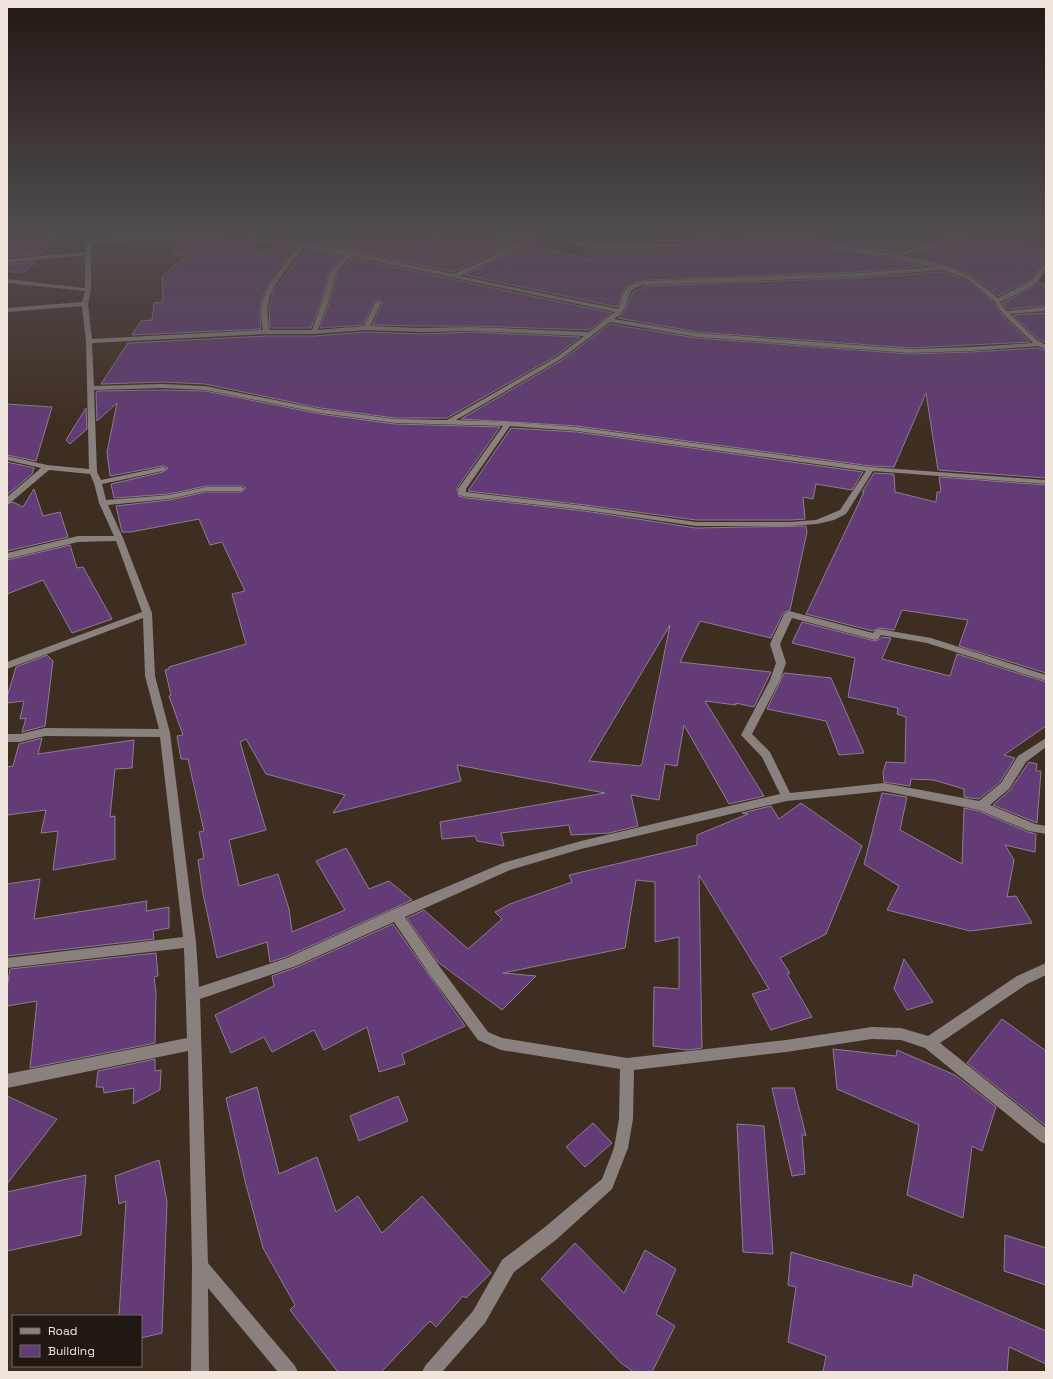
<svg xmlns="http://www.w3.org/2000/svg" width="1053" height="1379" font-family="'Space Grotesk',sans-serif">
<rect width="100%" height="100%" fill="#3e2e22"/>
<path fill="#633b77" stroke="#8a7e91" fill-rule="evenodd" d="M 184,234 L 259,234 L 259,237 L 242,238 L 183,236 Z
M 305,234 L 427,234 L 464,244 L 483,234 L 492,234 L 515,242 L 519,242 L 454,272 L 350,251 L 290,241 Z
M 574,234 L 792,234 L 792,236 L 615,244 L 579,242 Z
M 805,234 L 955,234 L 897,252 L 830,243 Z
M 970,234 L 1013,234 L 1011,241 L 1029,244 L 1028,246 L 1046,249 L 1046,253 L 1041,267 L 1029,280 L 998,296 L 971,275 L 909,255 L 944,245 Z
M 58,236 L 42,254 L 7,257 L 7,241 Z
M 801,242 L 830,249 L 895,258 L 923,266 L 858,272 L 646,280 L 633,283 L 625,288 L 617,307 L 465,275 L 530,244 L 591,260 L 583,248 L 607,252 Z
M 179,243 L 242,246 L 258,244 L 257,254 L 278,245 L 295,248 L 275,273 L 263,296 L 260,311 L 261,329 L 132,335 L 141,321 L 152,320 L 154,303 L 163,302 L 162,276 L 187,256 L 172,255 Z
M 304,250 L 343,256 L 329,273 L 321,303 L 311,328 L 270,328 L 269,308 L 274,290 Z
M 352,258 L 612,313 L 589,330 L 472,326 L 420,326 L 372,325 L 382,304 L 382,302 L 377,300 L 374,302 L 363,325 L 320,328 L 329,304 L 337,274 Z
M 35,262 L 25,272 L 7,272 L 7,264 Z
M 941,272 L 965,279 L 994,303 L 1002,315 L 1030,342 L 910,348 L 697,332 L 618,318 L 624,312 L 633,292 L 646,286 L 858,278 Z
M 1038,282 L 1046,286 L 1046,306 L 1008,309 L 1002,303 L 1022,293 Z
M 1046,313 L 1046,343 L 1038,339 L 1013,315 Z
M 610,324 L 697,338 L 910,354 L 971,352 L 1038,348 L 1046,351 L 1046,478 L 938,470 L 926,393 L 894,467 L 871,466 L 577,426 L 461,419 L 562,360 Z
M 366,332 L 420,334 L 472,332 L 580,337 L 556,356 L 447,418 L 395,418 L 320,408 L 205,384 L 162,382 L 101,384 L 128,343 L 266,336 L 314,336 Z
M 162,390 L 205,391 L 320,414 L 395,424 L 500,427 L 457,488 L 459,496 L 467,498 L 585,511 L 696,528 L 806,526 L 807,532 L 790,610 L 783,613 L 771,638 L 700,621 L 680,662 L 771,672 L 754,707 L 736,703 L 736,705 L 705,701 L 764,796 L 729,804 L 684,725 L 677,766 L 665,764 L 659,800 L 631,795 L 638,826 L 609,833 L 571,835 L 569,825 L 501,833 L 504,846 L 477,841 L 475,836 L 442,839 L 440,822 L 605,793 L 457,765 L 461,781 L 333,813 L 345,795 L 266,774 L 246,739 L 240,742 L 266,830 L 229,840 L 239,886 L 278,874 L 289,909 L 292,932 L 345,910 L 316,861 L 346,848 L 369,889 L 389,881 L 412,900 L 286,957 L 270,962 L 267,942 L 217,958 L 203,894 L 198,860 L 204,858 L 199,832 L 204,831 L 188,759 L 181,759 L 177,736 L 183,735 L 169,696 L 171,695 L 165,670 L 169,669 L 169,667 L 246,644 L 232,594 L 245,591 L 222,542 L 210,545 L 199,519 L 131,532 L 122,532 L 116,506 L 169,500 L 206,492 L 241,492 L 246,488 L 241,486 L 206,486 L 169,494 L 114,498 L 111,484 L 163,472 L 168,468 L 163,466 L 110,476 L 107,452 L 117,403 L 97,421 L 96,393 L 97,391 ZM 670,625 L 642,764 L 640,766 L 589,761 Z
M 7,404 L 52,407 L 36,461 L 7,455 Z
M 86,408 L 87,429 L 70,444 L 66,440 Z
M 511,428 L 577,432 L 863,472 L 852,490 L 816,484 L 813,499 L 803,497 L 805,519 L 790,520 L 696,520 L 585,505 L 468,491 Z
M 7,462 L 34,468 L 32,474 L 7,495 Z
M 874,473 L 894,474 L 895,492 L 936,502 L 937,492 L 941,492 L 939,477 L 1046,485 L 1046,673 L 959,646 L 968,620 L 902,610 L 894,630 L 879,628 L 873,631 L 806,614 L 864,492 L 862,492 Z
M 34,489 L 43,516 L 60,512 L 68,537 L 7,551 L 7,504 L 13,502 L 23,507 Z
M 70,545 L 77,568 L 83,567 L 112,619 L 72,633 L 43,580 L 7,594 L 7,560 Z
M 802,622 L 875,641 L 878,640 L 882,637 L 891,638 L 882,659 L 950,676 L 957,654 L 1046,682 L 1046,726 L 1004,755 L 1015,758 L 1000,782 L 979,799 L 964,797 L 964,789 L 934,780 L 911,779 L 910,786 L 884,782 L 883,773 L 886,762 L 905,763 L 906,717 L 897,714 L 898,708 L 848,697 L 855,658 L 792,643 Z
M 47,655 L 53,661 L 45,726 L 22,732 L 26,718 L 20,719 L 24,701 L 7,703 L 7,697 L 16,667 Z
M 784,673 L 831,678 L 864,753 L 839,755 L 826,721 L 767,709 Z
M 42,738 L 38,754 L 134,740 L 132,768 L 115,769 L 110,817 L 115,816 L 115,859 L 53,870 L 58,831 L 41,833 L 46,810 L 7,815 L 7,767 L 13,766 L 19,744 Z
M 1029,762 L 1037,764 L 1036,771 L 1041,771 L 1037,823 L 993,805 L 1010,790 Z
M 882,793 L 907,797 L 900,830 L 962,864 L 964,808 L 979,811 L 1028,832 L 1036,834 L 1035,852 L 1005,845 L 1014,860 L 1007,897 L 1016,896 L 1032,923 L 970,931 L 887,910 L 899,886 L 864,864 Z
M 801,803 L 862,846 L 826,934 L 780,958 L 790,973 L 787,974 L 812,1017 L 771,1030 L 752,994 L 769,989 L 699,875 L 702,1048 L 688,1050 L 653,1046 L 654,987 L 679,989 L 679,937 L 655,942 L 655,882 L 636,880 L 625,948 L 503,973 L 536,976 L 502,1010 L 438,962 L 407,918 L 424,910 L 468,949 L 502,919 L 495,912 L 510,904 L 572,882 L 569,875 L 697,845 L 697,835 L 748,814 L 742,813 L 771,806 L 779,819 Z
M 40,879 L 34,919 L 147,901 L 146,911 L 169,907 L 169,928 L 153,931 L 154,939 L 7,956 L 7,884 Z
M 393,924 L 465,1026 L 402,1054 L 405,1064 L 379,1072 L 367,1027 L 324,1050 L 314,1030 L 272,1052 L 264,1037 L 231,1053 L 215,1015 L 274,986 L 272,976 L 297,967 Z
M 156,953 L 158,976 L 154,977 L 156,993 L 155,1043 L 30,1068 L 37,1001 L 7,1006 L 7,989 L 10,969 Z
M 904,959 L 933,1002 L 907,1010 L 894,989 Z
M 1002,1019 L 1046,1051 L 1046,1126 L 967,1063 Z
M 833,1049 L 896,1056 L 897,1050 L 955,1075 L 996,1107 L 982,1151 L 972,1146 L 963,1218 L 907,1195 L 919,1125 L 837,1089 Z
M 155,1059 L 155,1071 L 161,1070 L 160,1090 L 133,1104 L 134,1088 L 104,1093 L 103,1087 L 96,1087 L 98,1071 Z
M 257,1087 L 279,1174 L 317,1157 L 336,1212 L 358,1196 L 382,1233 L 422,1196 L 491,1273 L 466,1298 L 463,1296 L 436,1327 L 430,1321 L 381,1372 L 338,1372 L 290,1310 L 295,1305 L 263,1248 L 245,1181 L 226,1098 Z
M 772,1088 L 794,1088 L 806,1136 L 802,1134 L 805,1174 L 792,1176 Z
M 7,1096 L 57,1119 L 7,1184 Z
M 398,1096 L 408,1121 L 359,1141 L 350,1116 Z
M 593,1123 L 612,1143 L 585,1167 L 566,1147 Z
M 737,1124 L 764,1126 L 773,1254 L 743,1252 Z
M 159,1160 L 167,1202 L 162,1333 L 141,1338 L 141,1316 L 119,1316 L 126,1201 L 119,1204 L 115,1176 Z
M 86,1175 L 81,1235 L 7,1251 L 7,1192 Z
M 1005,1235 L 1046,1248 L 1046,1285 L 1004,1271 Z
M 575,1243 L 624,1293 L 645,1250 L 676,1269 L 656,1314 L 675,1326 L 652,1372 L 634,1372 L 621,1363 L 541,1279 Z
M 791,1252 L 912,1287 L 914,1274 L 1046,1331 L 1046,1364 L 1009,1347 L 1007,1372 L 823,1372 L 826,1356 L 788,1342 L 796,1287 L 788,1285 Z"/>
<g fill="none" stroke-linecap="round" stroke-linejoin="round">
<path fill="#8a807d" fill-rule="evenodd" d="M 85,234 L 91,234 L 91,239 L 150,236 L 242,240 L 266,238 L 350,252 L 454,274 L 527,240 L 515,241 L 494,234 L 531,238 L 542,234 L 557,234 L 570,241 L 583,244 L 615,246 L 795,237 L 793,234 L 799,234 L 830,244 L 897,254 L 961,234 L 969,234 L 944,244 L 903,255 L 945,267 L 970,276 L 998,298 L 1030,281 L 1046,263 C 1046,284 1016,294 1000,302 L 1007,311 L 1046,307 L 1046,311 L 1010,314 L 1037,340 L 1046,345 L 1046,350 L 1038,346 L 971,351 L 910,353 L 697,337 L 610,322 L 561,359 L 456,420 L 508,422 L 577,427 L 871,467 L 1046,480 L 1046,484 L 873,471 L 846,514 L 834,520 L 817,524 L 790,526 L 696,526 L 585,510 L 467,497 L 459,495 L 458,489 L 503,426 L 395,423 L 320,413 L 205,390 L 162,388 L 94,390 L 97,472 L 101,480 L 163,467 L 167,469 L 163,471 L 102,484 L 106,500 L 169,495 L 206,487 L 241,487 L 245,489 L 241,491 L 206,491 L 169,499 L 108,505 L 123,538 L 152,613 L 155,676 L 170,733 L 196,942 L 199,987 L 287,958 L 392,910 L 503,863 L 581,841 L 780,794 L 762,757 L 741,735 L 770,680 L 776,663 L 770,644 L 784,614 L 789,611 L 873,633 L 876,630 L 879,629 L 931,638 L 1046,675 L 1046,681 L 927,643 L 881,635 L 878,639 L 875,640 L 792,618 L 780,644 L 786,663 L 780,680 L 752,734 L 770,752 L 790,793 L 884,783 L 979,801 L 1001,783 L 1018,756 L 1046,738 L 1046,747 L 1026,762 L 1009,789 L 990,805 L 1035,824 L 1046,826 L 1046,834 L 1029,831 L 979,810 L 884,791 L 787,801 L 581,849 L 510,870 L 405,917 L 440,967 L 488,1032 L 502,1038 L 627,1058 L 786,1040 L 872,1027 L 901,1028 L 928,1036 L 1017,976 L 1046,963 L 1046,975 L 1027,984 L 940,1043 L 1046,1128 L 1046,1144 L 1041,1142 L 925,1048 L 901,1040 L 872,1039 L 786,1052 L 634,1070 L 633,1119 L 628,1148 L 612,1189 L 557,1239 L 514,1272 L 485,1323 L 442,1372 L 422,1372 L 425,1366 L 473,1311 L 502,1260 L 545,1227 L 602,1179 L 614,1148 L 619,1119 L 620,1069 L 501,1050 L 478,1040 L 430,975 L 394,922 L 296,966 L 200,999 L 208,1263 L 295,1366 L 298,1372 L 278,1372 L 208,1288 L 209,1372 L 191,1372 L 192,1266 L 188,1051 L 7,1088 L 7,1074 L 187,1038 L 184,948 L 7,968 L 7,958 L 183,937 L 160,737 L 45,736 L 20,742 L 7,742 L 7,734 L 20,734 L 45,728 L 159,729 L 145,676 L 143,618 L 7,669 L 7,662 L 142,612 L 116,541 L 78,542 L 7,559 L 7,553 L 78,536 L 114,536 L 99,503 L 94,483 L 90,474 L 49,470 L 10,503 L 7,503 L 7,497 L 41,468 L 7,460 L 7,456 L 47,465 L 89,469 L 86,341 L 82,306 L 7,312 L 7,308 L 82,302 L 85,291 L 7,283 L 7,279 L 85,288 L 85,255 L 7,263 L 7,259 L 85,252 ZM 551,235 L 573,245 L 607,250 L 801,240 L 830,248 L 895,257 L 932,267 L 858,273 L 646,281 C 624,285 625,289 618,309 L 460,276 L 537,239 ZM 150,240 L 242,244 L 266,242 L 298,247 C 285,264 266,283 262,305 C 260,313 262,322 263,330 L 92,339 L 88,304 L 91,290 L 91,243 ZM 303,248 L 346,255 L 330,273 L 322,303 L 312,330 L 269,330 C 269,322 266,314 268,305 C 271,284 291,265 303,248 ZM 351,256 L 615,312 L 589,332 L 472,327 L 420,328 L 370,326 L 381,303 L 378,301 L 375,303 L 364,326 L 318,330 L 328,303 L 336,273 ZM 941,270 L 966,278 L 995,302 L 1003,314 L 1033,343 L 971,347 L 910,349 L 697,333 L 614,319 C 617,317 621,314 623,311 C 632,296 625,288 646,285 L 858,277 ZM 366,330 L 420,332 L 472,331 L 584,336 L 557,357 L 447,420 L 395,419 L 320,409 L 205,386 L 162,384 L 94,386 L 92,343 L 266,334 L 314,334 ZM 510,426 L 577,431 L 866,471 L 840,510 L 816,520 L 790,522 L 696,522 L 585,506 L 466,492 L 466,489 Z
M 1040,234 L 1046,234 L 1046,237 L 1040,235 Z"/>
</g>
<linearGradient id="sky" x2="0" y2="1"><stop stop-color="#221913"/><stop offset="0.55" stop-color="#524c4f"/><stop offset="1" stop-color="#524c4f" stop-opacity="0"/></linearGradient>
<rect width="1053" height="427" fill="url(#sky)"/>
<rect width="1053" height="1379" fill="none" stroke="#efe5dd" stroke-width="16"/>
<rect x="12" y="1315" width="130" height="52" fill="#1f1813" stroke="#726a64"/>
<rect x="20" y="1328" width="20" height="6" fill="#8a807d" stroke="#726a64"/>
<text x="48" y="1335" font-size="12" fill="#efe5dd">Road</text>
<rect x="20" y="1345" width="20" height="12" fill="#633b77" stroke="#726a64"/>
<text x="48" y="1355" font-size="12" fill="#efe5dd">Building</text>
</svg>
